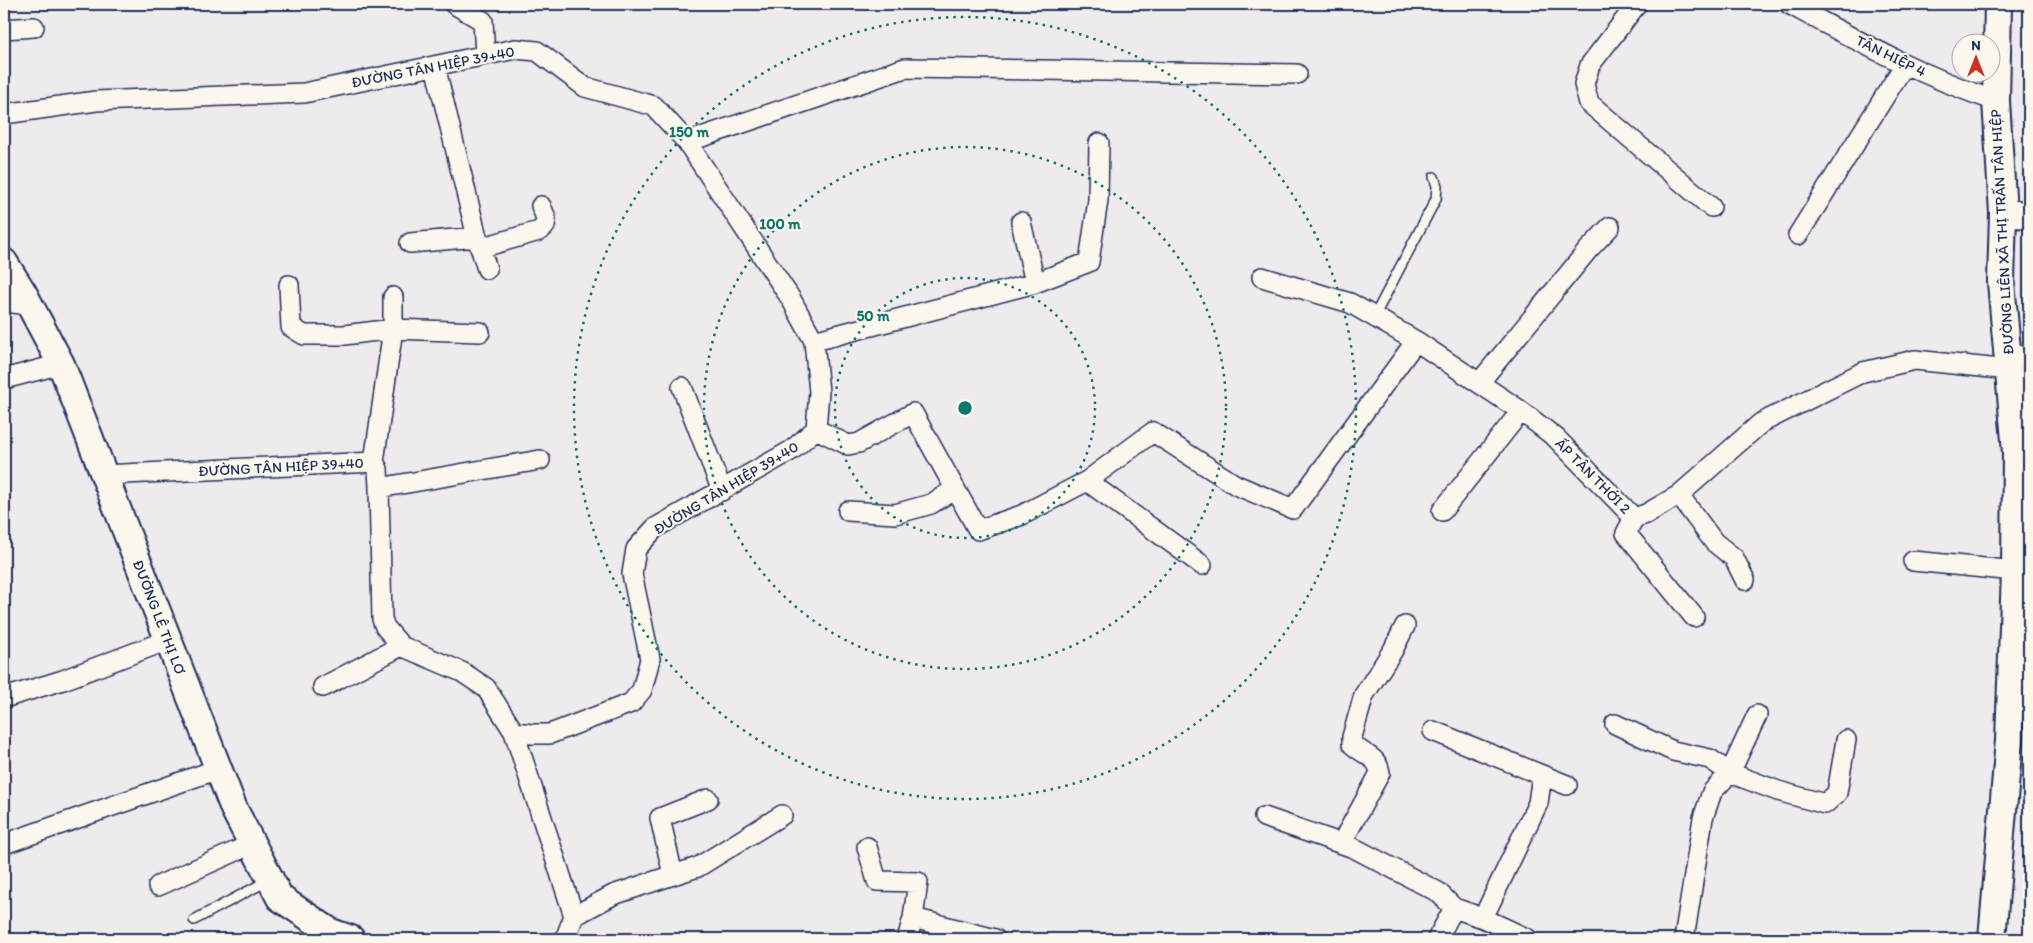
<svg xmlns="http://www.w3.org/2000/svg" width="2033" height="943" font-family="Itim,sans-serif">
<rect width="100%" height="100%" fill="#efeaeb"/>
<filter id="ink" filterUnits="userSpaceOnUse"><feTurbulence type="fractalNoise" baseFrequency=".02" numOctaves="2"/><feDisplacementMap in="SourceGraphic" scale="10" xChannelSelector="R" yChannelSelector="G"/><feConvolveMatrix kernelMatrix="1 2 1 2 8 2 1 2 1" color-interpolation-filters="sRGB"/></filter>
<g filter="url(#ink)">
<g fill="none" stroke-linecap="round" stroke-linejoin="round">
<defs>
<path id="lane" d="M 1374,317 L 1436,199 L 1437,186 L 1434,177
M 194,920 L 269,880"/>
<path id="street" d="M 454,4 L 483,21 L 485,55
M 1637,4 L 1590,65 L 1584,84 L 1589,103 L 1711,207
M 1789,4 C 1856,40 1923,77 1996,101
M 4,29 L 34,27
M 435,66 L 477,237 L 487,269
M 4,114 L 96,101 L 304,93 L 515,49 L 537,51 L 585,87 L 654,106 L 687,142 L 791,299 L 814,341 L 819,392 L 816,429 L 792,450 L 655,528 L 636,549 L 632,574 L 650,659 L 642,690 L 631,703 L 550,734 L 532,734 L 514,732 L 486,688 L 462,672 L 401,646 L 385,627 L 382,619 L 379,488 L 378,469 L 374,462 L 103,475
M 687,142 L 905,68 L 1297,74
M 1021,222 L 1035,283
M 1798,235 L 1905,64
M 410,243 L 477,237
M 480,248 L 539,231 L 545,226 L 546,218 L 541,206
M 1262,277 L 1350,303 L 1416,341 L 1521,411 L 1556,438 L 1634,518 L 1646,514 L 1679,495 L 1761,423 L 1863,372 L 1915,360 L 2009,370
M 289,285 L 291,327 L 304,335 L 344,335 L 393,329 L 480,332
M 4,302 L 30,305
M 814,341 L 1035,283 L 1089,262 L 1098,200 L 1099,143
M 2007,354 L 2029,357
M 4,379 L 61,364
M 1479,383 L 1588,250 L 1610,227
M 682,387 L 722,491
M 816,429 L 848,445 L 859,443 L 913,413 L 978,530 L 1022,515 L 1087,481 L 1153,432 L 1236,485 L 1293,509 L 1416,341
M 374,462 L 393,329 L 393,297
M 1087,481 L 1202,565
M 379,488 L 540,460
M 1679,495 L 1714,542 L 1734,558 L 1745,580
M 848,511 L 895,514 L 931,504 L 955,489
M 1442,511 L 1521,411
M 1634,518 L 1626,533 L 1694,617
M 1913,561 L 2015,571
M 323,687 L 401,646
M 4,698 L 63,680 L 168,640
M 1615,724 L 1673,751 L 1710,759 L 1730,773 L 1778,791 L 1825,804 L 1837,793 L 1846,740
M 1433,731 L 1542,775 L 1538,803 L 1483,918
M 514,732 L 574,916
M 1542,775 L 1567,785
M 708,799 L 660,818 L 673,875 L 698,867 L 782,815
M 1264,817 L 1354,848 L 1438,892 L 1454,908
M 4,844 L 218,769
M 1341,844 L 1380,773 C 1378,756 1363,755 1352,744 L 1352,737 L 1364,695 L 1393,650 L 1405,626
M 867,847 L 877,881 L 918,882 L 913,918 L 907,939
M 158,886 L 252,844
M 913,918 L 995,939
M 565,939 L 574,916 L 613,895 L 673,875
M 1437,939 L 1454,908 L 1483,918 L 1528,939
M 1684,939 L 1703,818 L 1712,792 L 1730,773 L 1757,715"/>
<path id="secondary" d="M 2003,213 L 2029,215
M 4,262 L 24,294 L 61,364 L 234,809 L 280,898 L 331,932 L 351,939
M 1992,939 L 2009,740 L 2015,571 L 2016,452 L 2001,282 L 2003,213 L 1996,101 L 1998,4"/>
</defs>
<use href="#lane" stroke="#1b2f5e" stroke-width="12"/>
<use href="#street" stroke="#1b2f5e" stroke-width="22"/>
<use href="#secondary" stroke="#1b2f5e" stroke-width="30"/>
<use href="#lane" stroke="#fbf7ec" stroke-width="9"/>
<use href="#street" stroke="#fbf7ec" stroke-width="19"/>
<use href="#secondary" stroke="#fbf7ec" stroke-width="26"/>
</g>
</g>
<g fill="none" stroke="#0f766e" stroke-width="2.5" stroke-dasharray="2.5 5">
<circle cx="965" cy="408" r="130"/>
<circle cx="965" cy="408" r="261"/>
<circle cx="965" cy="408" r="391"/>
</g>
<g text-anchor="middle" stroke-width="4" stroke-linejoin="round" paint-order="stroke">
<g font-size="15" fill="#1b2f5e" stroke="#fbf7ec">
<text transform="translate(1891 56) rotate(26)" y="5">TÂN HIỆP 4</text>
<text transform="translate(433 67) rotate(-11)" y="5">ĐƯỜNG TÂN HIỆP 39+40</text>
<text transform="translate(2002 232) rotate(-93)" y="5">ĐƯỜNG LIÊN XÃ THỊ TRẤN TÂN HIỆP</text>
<text transform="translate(281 467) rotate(-3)" y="5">ĐƯỜNG TÂN HIỆP 39+40</text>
<text transform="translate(1593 476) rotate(45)" y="5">ẤP TÂN THỚI 2</text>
<text transform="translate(726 488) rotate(-31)" y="5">ĐƯỜNG TÂN HIỆP 39+40</text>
<text transform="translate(159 617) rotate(69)" y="5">ĐƯỜNG LÊ THỊ LƠ</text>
</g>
</g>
<circle cx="965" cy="408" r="8" fill="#0f766e" stroke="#fbf7ec" stroke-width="2.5"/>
<g font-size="15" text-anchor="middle" font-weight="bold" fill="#0f766e" stroke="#fbf7ec" stroke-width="4" stroke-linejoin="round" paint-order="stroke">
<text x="689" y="137">150 m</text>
<text x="780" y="229">100 m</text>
<text x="873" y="321">50 m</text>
</g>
<rect width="2033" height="943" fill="none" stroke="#fbf7ec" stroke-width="20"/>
<rect x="10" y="10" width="2013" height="923" fill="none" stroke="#1b2f5e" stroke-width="2" filter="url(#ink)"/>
<g transform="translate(1976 58)"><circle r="24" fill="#fbf7ec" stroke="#a1a7b3"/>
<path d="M0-4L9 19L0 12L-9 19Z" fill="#c8321e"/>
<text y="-8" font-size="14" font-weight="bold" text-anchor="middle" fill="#1b2f5e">N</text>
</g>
</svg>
